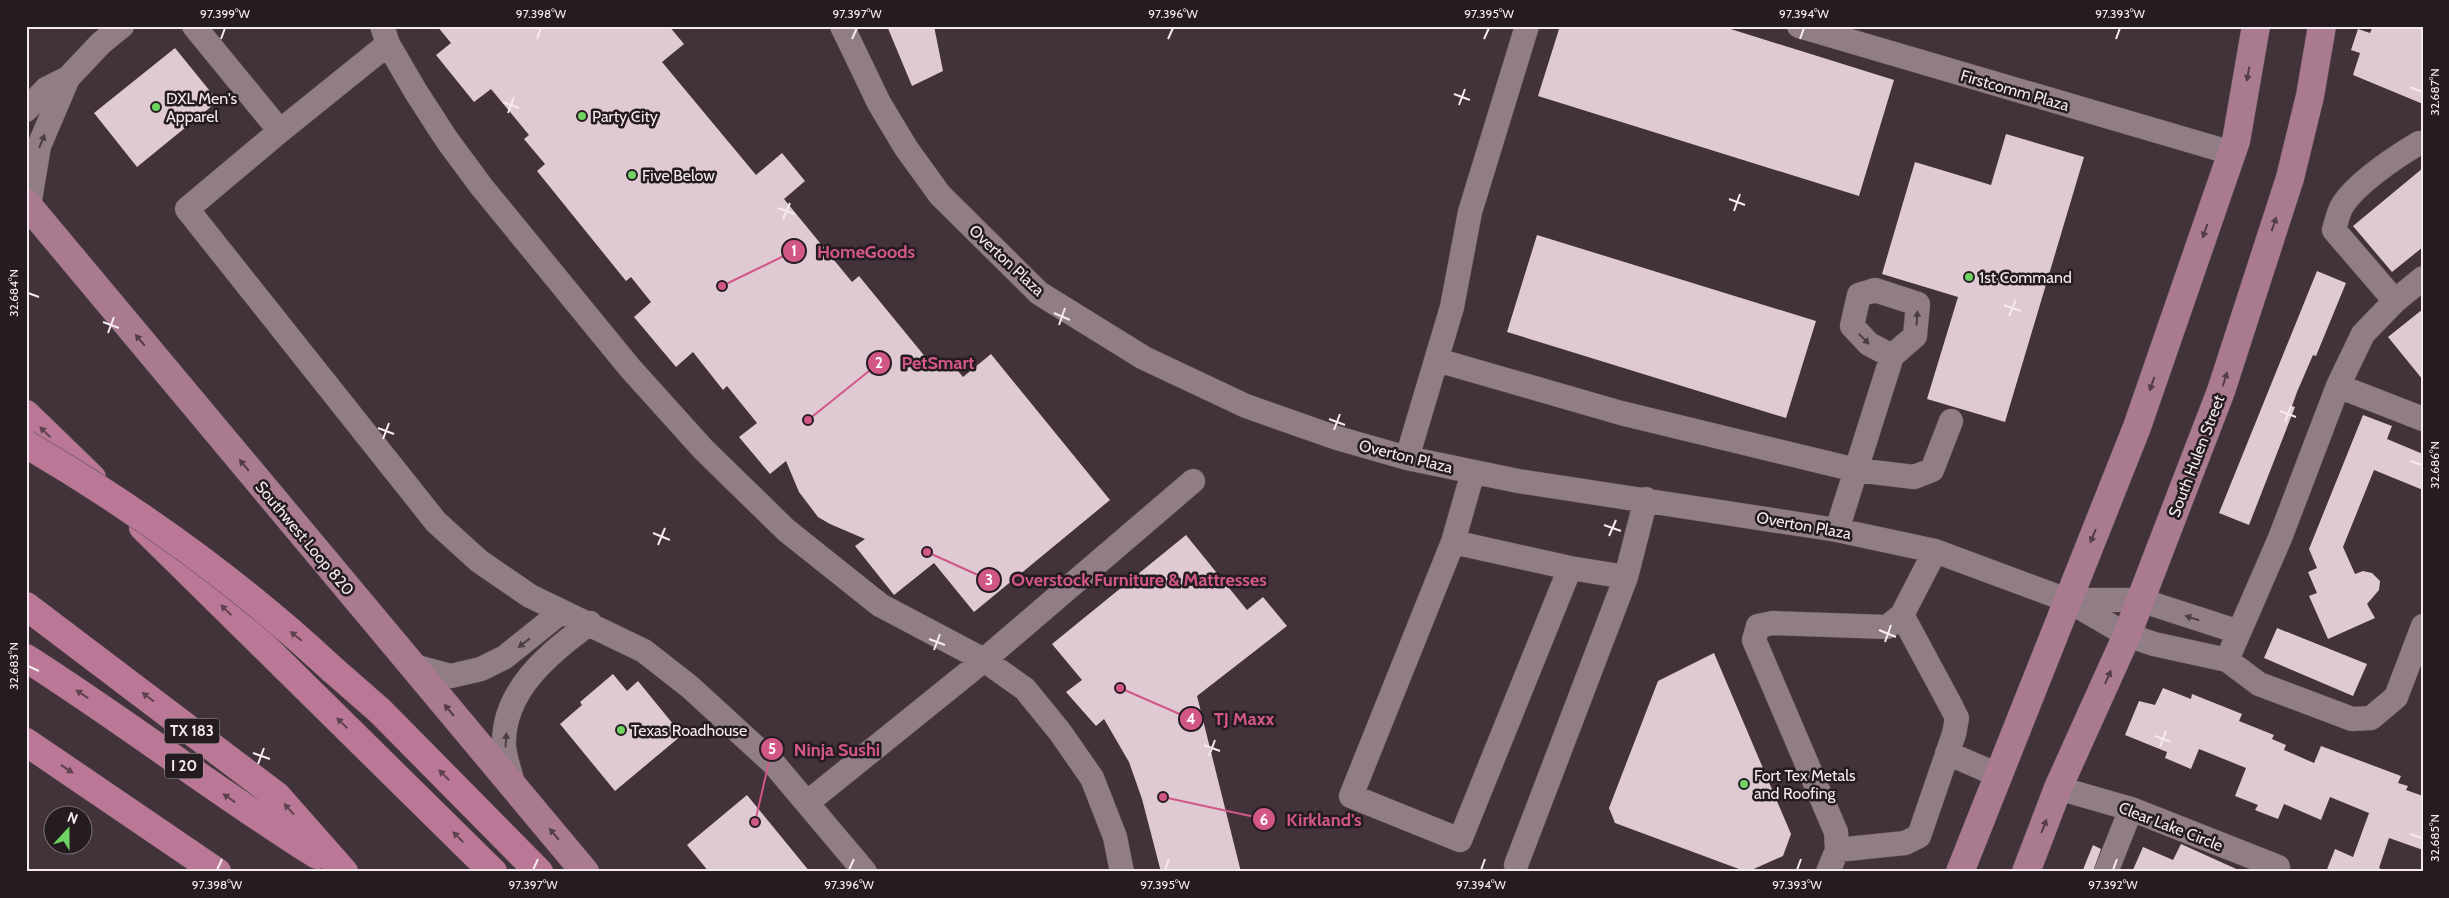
<svg xmlns="http://www.w3.org/2000/svg" width="2449" height="898" font-family="Cabin,sans-serif">
<rect width="100%" height="100%" fill="#423239"/>
<path fill="#dfc9d2" d="M 437,26 L 669,26 L 684,44 L 662,62 L 756,175 L 782,153 L 805,181 L 784,199 L 852,282 L 859,276 L 936,370 L 949,360 L 963,377 L 991,354 L 1110,500 L 974,612 L 934,563 L 894,595 L 855,546 L 865,539 L 830,524 L 818,517 L 799,492 L 786,461 L 770,474 L 739,437 L 757,423 L 727,386 L 723,390 L 693,352 L 676,367 L 634,317 L 651,302 L 631,277 L 626,281 L 537,171 L 545,164 L 524,139 L 529,135 L 491,89 L 474,102 L 436,55 L 451,43 Z
M 887,26 L 934,26 L 943,71 L 912,86 Z
M 1560,26 L 1721,26 L 1894,80 L 1859,196 L 1538,96 Z
M 2373,26 L 2423,26 L 2423,104 L 2353,75 L 2360,53 L 2351,50 L 2358,29 L 2370,33 Z
M 175,48 L 218,101 L 137,167 L 94,113 Z
M 2006,134 L 2084,157 L 2005,422 L 1927,399 L 1958,297 L 1882,274 L 1915,162 L 1991,185 Z
M 2423,168 L 2423,247 L 2392,272 L 2353,226 Z
M 1537,235 L 1816,321 L 1786,418 L 1507,332 Z
M 2317,271 L 2346,283 L 2316,356 L 2313,355 L 2297,392 L 2292,406 L 2295,407 L 2249,525 L 2219,513 Z
M 2423,309 L 2423,380 L 2388,337 Z
M 2363,415 L 2392,426 L 2387,439 L 2423,454 L 2423,490 L 2374,470 L 2343,547 L 2355,574 L 2363,571 L 2372,573 L 2380,581 L 2379,590 L 2367,604 L 2375,618 L 2328,639 L 2309,596 L 2317,593 L 2308,572 L 2317,568 L 2309,549 Z
M 1186,535 L 1247,610 L 1263,597 L 1287,626 L 1197,696 L 1241,872 L 1161,872 L 1142,799 L 1129,762 L 1104,719 L 1096,726 L 1066,692 L 1082,680 L 1052,644 Z
M 2277,628 L 2367,664 L 2353,696 L 2264,658 Z
M 1714,653 L 1791,834 L 1783,856 L 1747,872 L 1615,823 L 1609,808 L 1658,681 Z
M 613,674 L 627,691 L 638,681 L 682,735 L 615,791 L 560,724 L 582,705 L 580,702 Z
M 2163,688 L 2191,699 L 2192,694 L 2242,714 L 2239,721 L 2274,735 L 2272,739 L 2286,745 L 2284,750 L 2314,763 L 2321,746 L 2401,776 L 2398,783 L 2408,786 L 2406,790 L 2423,796 L 2423,850 L 2389,838 L 2379,868 L 2388,872 L 2326,872 L 2335,849 L 2353,857 L 2369,813 L 2330,797 L 2321,820 L 2284,804 L 2278,819 L 2255,810 L 2258,805 L 2235,796 L 2246,768 L 2199,749 L 2191,769 L 2165,758 L 2167,752 L 2125,735 L 2139,701 L 2155,705 Z
M 747,795 L 810,872 L 709,872 L 687,845 Z
M 2181,844 L 2243,872 L 2132,872 L 2143,847 L 2173,860 Z
M 2093,845 L 2101,849 L 2093,872 L 2082,872 Z"/>
<g fill="none" stroke-linecap="round" stroke-linejoin="round">
<defs>
<path id="minor" d="M 194,26 L 280,131
M 382,26 L 388,44 L 416,92 L 447,140 L 481,186 L 630,368 L 703,449 L 786,530 L 880,605 L 984,660 L 1025,689 L 1060,732 L 1092,778 L 1115,837 L 1122,872
M 842,26 L 879,103 L 906,148 L 940,195 L 1039,293 L 1144,358 L 1246,406 L 1337,438 L 1407,458 L 1518,481 L 1837,530 L 1935,551 L 2067,600 L 2127,635 L 2154,644 L 2227,660 L 2259,684 L 2352,719 L 2371,718 L 2396,697 L 2423,626
M 1799,26 L 2232,153
M 388,44 L 280,131 L 187,209 L 436,522 L 479,561 L 530,596 L 644,651 L 690,687 L 774,764 L 865,872
M 26,110 L 46,89 L 68,78 L 101,43 L 122,26
M 29,206 L 39,146 L 68,78
M 2395,301 L 2334,230 C 2336,223 2338,214 2341,208 C 2353,185 2397,156 2419,143 L 2423,144
M 1437,360 L 1621,413 L 1856,470 L 1914,477 L 1932,470 L 1951,421
M 2338,386 L 2423,419
M 1407,458 L 1452,307 L 1470,212 L 1527,26
M 1837,530 L 1892,356 L 1915,336 L 1918,304 L 1875,290 L 1859,295 L 1852,326 L 1869,344 L 1892,356
M 1453,542 L 1570,568 L 1460,840 L 1351,796 L 1453,542 L 1473,472
M 1626,577 L 1646,499
M 2069,600 L 2140,600 L 2239,632
M 2227,660 L 2280,538 L 2338,386 L 2363,334 L 2395,301 L 2423,278
M 410,665 L 451,676 L 481,669 L 505,657 L 561,612
M 1947,753 L 1998,775
M 514,787 C 511,774 505,759 504,746 C 502,690 550,653 590,623
M 2058,788 L 2131,809 L 2278,867 L 2277,872
M 808,802 L 984,660 L 1193,481
M 1837,850 L 1905,843 L 1919,836 L 1954,734 L 1957,718 L 1951,706 L 1902,615
M 1516,865 L 1626,577 L 1570,568
M 1828,872 L 1837,850 L 1836,832 L 1754,640 L 1758,626 L 1773,623 L 1887,627 L 1902,615 L 1935,551
M 2106,872 L 2131,809"/>
<path id="major" d="M 26,203 L 585,872
M 1960,872 L 2137,427 L 2236,141 L 2256,26
M 2026,872 L 2058,788 L 2127,635 L 2221,391 L 2290,178 L 2310,96 L 2322,26"/>
<path id="highway" d="M 26,414 L 92,478
M 143,527 L 493,872
M 26,606 L 277,796 L 344,872
M 26,658 C 125,721 218,793 317,855
M 332,669 L 380,711 L 539,872
M 26,742 L 217,872"/>
</defs>
<use href="#minor" stroke="#5e5056" stroke-width="25"/>
<use href="#major" stroke="#5e5056" stroke-width="29"/>
<use href="#highway" stroke="#5e5056" stroke-width="29"/>
<use href="#minor" stroke="#917d85" stroke-width="24"/>
<use href="#major" stroke="#aa7a8f" stroke-width="28"/>
<use href="#highway" stroke="#ba7896" stroke-width="28"/>
<defs>
<path id="highway-bridge" d="M 26,444 C 135,508 240,583 332,669"/>
</defs>
<use href="#highway-bridge" stroke="#5e5056" stroke-width="29" stroke-linecap="butt"/>
<use href="#highway-bridge" stroke="#ba7896" stroke-width="28"/>
</g>
<defs><path id="oneway-solid" d="M-6-.8H1V-3.2L6.5 0L1 3.2V.8H-6Z" transform="scale(1.25)"/></defs>
<g fill="#533d47">
<use href="#oneway-solid" transform="translate(2248 74) rotate(100)"/>
<use href="#oneway-solid" transform="translate(2274 224) rotate(-71)"/>
<use href="#oneway-solid" transform="translate(2205 231) rotate(109)"/>
<use href="#oneway-solid" transform="translate(140 340) rotate(-130)"/>
<use href="#oneway-solid" transform="translate(2225 379) rotate(-73)"/>
<use href="#oneway-solid" transform="translate(2152 384) rotate(109)"/>
<use href="#oneway-solid" transform="translate(244 465) rotate(-130)"/>
<use href="#oneway-solid" transform="translate(2093 536) rotate(112)"/>
<use href="#oneway-solid" transform="translate(2108 677) rotate(-66)"/>
<use href="#oneway-solid" transform="translate(449 710) rotate(-130)"/>
<use href="#oneway-solid" transform="translate(2044 826) rotate(-69)"/>
<use href="#oneway-solid" transform="translate(554 834) rotate(-130)"/>
</g>
<g fill="#4a3e43">
<use href="#oneway-solid" transform="translate(42 141) rotate(-67)"/>
<use href="#oneway-solid" transform="translate(1917 318) rotate(-86)"/>
<use href="#oneway-solid" transform="translate(1864 339) rotate(45)"/>
<use href="#oneway-solid" transform="translate(2192 618) rotate(-163)"/>
<use href="#oneway-solid" transform="translate(524 643) rotate(142)"/>
<use href="#oneway-solid" transform="translate(506 740) rotate(-86)"/>
</g>
<g fill="#60414f">
<use href="#oneway-solid" transform="translate(45 432) rotate(-136)"/>
<use href="#oneway-solid" transform="translate(226 610) rotate(-136)"/>
<use href="#oneway-solid" transform="translate(296 636) rotate(-141)"/>
<use href="#oneway-solid" transform="translate(82 694) rotate(-146)"/>
<use href="#oneway-solid" transform="translate(148 697) rotate(-143)"/>
<use href="#oneway-solid" transform="translate(342 723) rotate(-136)"/>
<use href="#oneway-solid" transform="translate(67 769) rotate(34)"/>
<use href="#oneway-solid" transform="translate(444 775) rotate(-135)"/>
<use href="#oneway-solid" transform="translate(229 798) rotate(-144)"/>
<use href="#oneway-solid" transform="translate(289 809) rotate(-132)"/>
<use href="#oneway-solid" transform="translate(458 837) rotate(-135)"/>
</g>
<path fill="none" stroke="#f5eaef" stroke-width="2" d="M 221,39 L 225,28M 537,39 L 541,28M 852,39 L 857,28M 1168,39 L 1173,28M 1484,39 L 1489,28M 1800,39 L 1804,28M 2116,39 L 2120,28M 2410,87 L 2422,92M 1454,94 L 1470,100M 503,102 L 519,108M 1459,105 L 1465,89M 508,113 L 514,97M 1729,199 L 1745,205M 778,208 L 795,214M 1734,211 L 1740,194M 783,219 L 790,203M 28,293 L 39,297M 2004,305 L 2021,311M 1054,313 L 1070,320M 2009,316 L 2016,300M 103,322 L 119,328M 1059,325 L 1065,308M 108,333 L 114,317M 2280,411 L 2296,417M 1329,419 L 1345,425M 2285,422 L 2291,406M 378,428 L 394,434M 1334,430 L 1340,414M 383,439 L 389,423M 2410,461 L 2422,465M 1604,525 L 1621,531M 653,533 L 670,540M 1609,536 L 1616,520M 658,545 L 665,528M 1879,630 L 1896,637M 929,639 L 945,645M 1885,642 L 1891,625M 934,650 L 940,634M 28,666 L 39,671M 2155,736 L 2171,742M 1204,745 L 1220,751M 2160,747 L 2166,731M 253,753 L 270,759M 1209,756 L 1215,740M 258,764 L 264,748M 2410,834 L 2422,838M 217,870 L 222,859M 533,870 L 538,859M 849,870 L 854,859M 1165,870 L 1169,859M 1481,870 L 1485,859M 1797,870 L 1801,859M 2113,870 L 2117,859"/>
<g fill="#6ed361" stroke="#241c20" stroke-width="2">
<circle cx="156" cy="107" r="5"/>
<circle cx="582" cy="116" r="5"/>
<circle cx="632" cy="175" r="5"/>
<circle cx="1969" cy="277" r="5"/>
<circle cx="621" cy="730" r="5"/>
<circle cx="1744" cy="784" r="5"/>
</g>
<g text-anchor="middle" stroke-width="5" stroke-linejoin="round" paint-order="stroke">
<g fill="#241c20" stroke="#b6acb1" stroke-width="1">
<rect x="164.5" y="718.5" width="55" height="25" rx="4"/>
<rect x="165" y="753.5" width="38" height="25" rx="4"/>
</g>
<g font-size="15" font-weight="bold" fill="#f5eaef">
<text x="192" y="736">TX 183</text>
<text x="184" y="771">I 20</text>
</g>
<g font-size="16" fill="#f5eaef" stroke="#241c20">
<text transform="translate(2015 90) rotate(16)" y="6">Firstcomm Plaza</text>
<text transform="translate(1007 260) rotate(43)" y="6">Overton Plaza</text>
<text transform="translate(1406 456) rotate(14)" y="6">Overton Plaza</text>
<text transform="translate(2196 456) rotate(-69)" y="6">South Hulen Street</text>
<text transform="translate(1804 525) rotate(10)" y="6">Overton Plaza</text>
<text transform="translate(305 538) rotate(50)" y="6">Southwest Loop 820</text>
<text transform="translate(2171 826) rotate(21)" y="6">Clear Lake Circle</text>
</g>
<g font-size="16" fill="#f5eaef" stroke="#241c20" text-anchor="start">
<text x="166" y="104">DXL Men's<tspan x="166" dy="18">Apparel</tspan></text>
<text x="592" y="122">Party City</text>
<text x="642" y="181">Five Below</text>
<text x="1979" y="283">1st Command</text>
<text x="631" y="736">Texas Roadhouse</text>
<text x="1754" y="781">Fort Tex Metals<tspan x="1754" dy="18">and Roofing</tspan></text>
</g>
</g>
<path fill="none" stroke="#d15787" stroke-width="2" d="M722 286L794 251M808 420L879 363M927 552L989 580M1120 688L1191 719M755 822L772 749M1163 797L1264 819"/>
<g fill="#d15787" stroke="#241c20" stroke-width="2">
<circle cx="722" cy="286" r="5"/>
<circle cx="808" cy="420" r="5"/>
<circle cx="927" cy="552" r="5"/>
<circle cx="1120" cy="688" r="5"/>
<circle cx="755" cy="822" r="5"/>
<circle cx="1163" cy="797" r="5"/>
<circle cx="794" cy="251" r="12"/>
<circle cx="879" cy="363" r="12"/>
<circle cx="989" cy="580" r="12"/>
<circle cx="1191" cy="719" r="12"/>
<circle cx="772" cy="749" r="12"/>
<circle cx="1264" cy="819" r="12"/>
</g>
<g font-size="15" text-anchor="middle" font-weight="bold" fill="#fff">
<text x="794" y="256">1</text>
<text x="879" y="368">2</text>
<text x="989" y="585">3</text>
<text x="1191" y="724">4</text>
<text x="772" y="754">5</text>
<text x="1264" y="825">6</text>
</g>
<g font-size="18" text-anchor="middle" font-weight="bold" fill="#d15787" stroke="#241c20" stroke-width="5" stroke-linejoin="round" paint-order="stroke">
<text x="866" y="258">HomeGoods</text>
<text x="938" y="369">PetSmart</text>
<text x="1139" y="586">Overstock Furniture &amp; Mattresses</text>
<text x="1244" y="725">TJ Maxx</text>
<text x="837" y="756">Ninja Sushi</text>
<text x="1324" y="826">Kirkland's</text>
</g>
<rect width="2449" height="898" fill="none" stroke="#241c20" stroke-width="55"/>
<g transform="translate(68 830) rotate(21)"><circle r="24" fill="#241c20" stroke="#786e73"/>
<path d="M0-4L9 19L0 12L-9 19Z" fill="#6ed361"/>
<text y="-8" font-size="14" font-weight="bold" text-anchor="middle" fill="#f5eaef">N</text>
</g>
<rect x="28" y="28" width="2394" height="842" fill="none" stroke="#f5eaef" stroke-width="2"/>
<g font-size="12" text-anchor="middle" fill="#f5eaef">
<text x="225" y="18">97.399°W</text>
<text x="541" y="18">97.398°W</text>
<text x="857" y="18">97.397°W</text>
<text x="1173" y="18">97.396°W</text>
<text x="1489" y="18">97.395°W</text>
<text x="1804" y="18">97.394°W</text>
<text x="2120" y="18">97.393°W</text>
<text transform="translate(2435 92) rotate(-90)" y="4">32.687°N</text>
<text transform="translate(14 293) rotate(-90)" y="4">32.684°N</text>
<text transform="translate(2435 465) rotate(-90)" y="4">32.686°N</text>
<text transform="translate(14 666) rotate(-90)" y="4">32.683°N</text>
<text transform="translate(2435 838) rotate(-90)" y="4">32.685°N</text>
<text x="217" y="889">97.398°W</text>
<text x="533" y="889">97.397°W</text>
<text x="849" y="889">97.396°W</text>
<text x="1165" y="889">97.395°W</text>
<text x="1481" y="889">97.394°W</text>
<text x="1797" y="889">97.393°W</text>
<text x="2113" y="889">97.392°W</text>
</g>
</svg>
